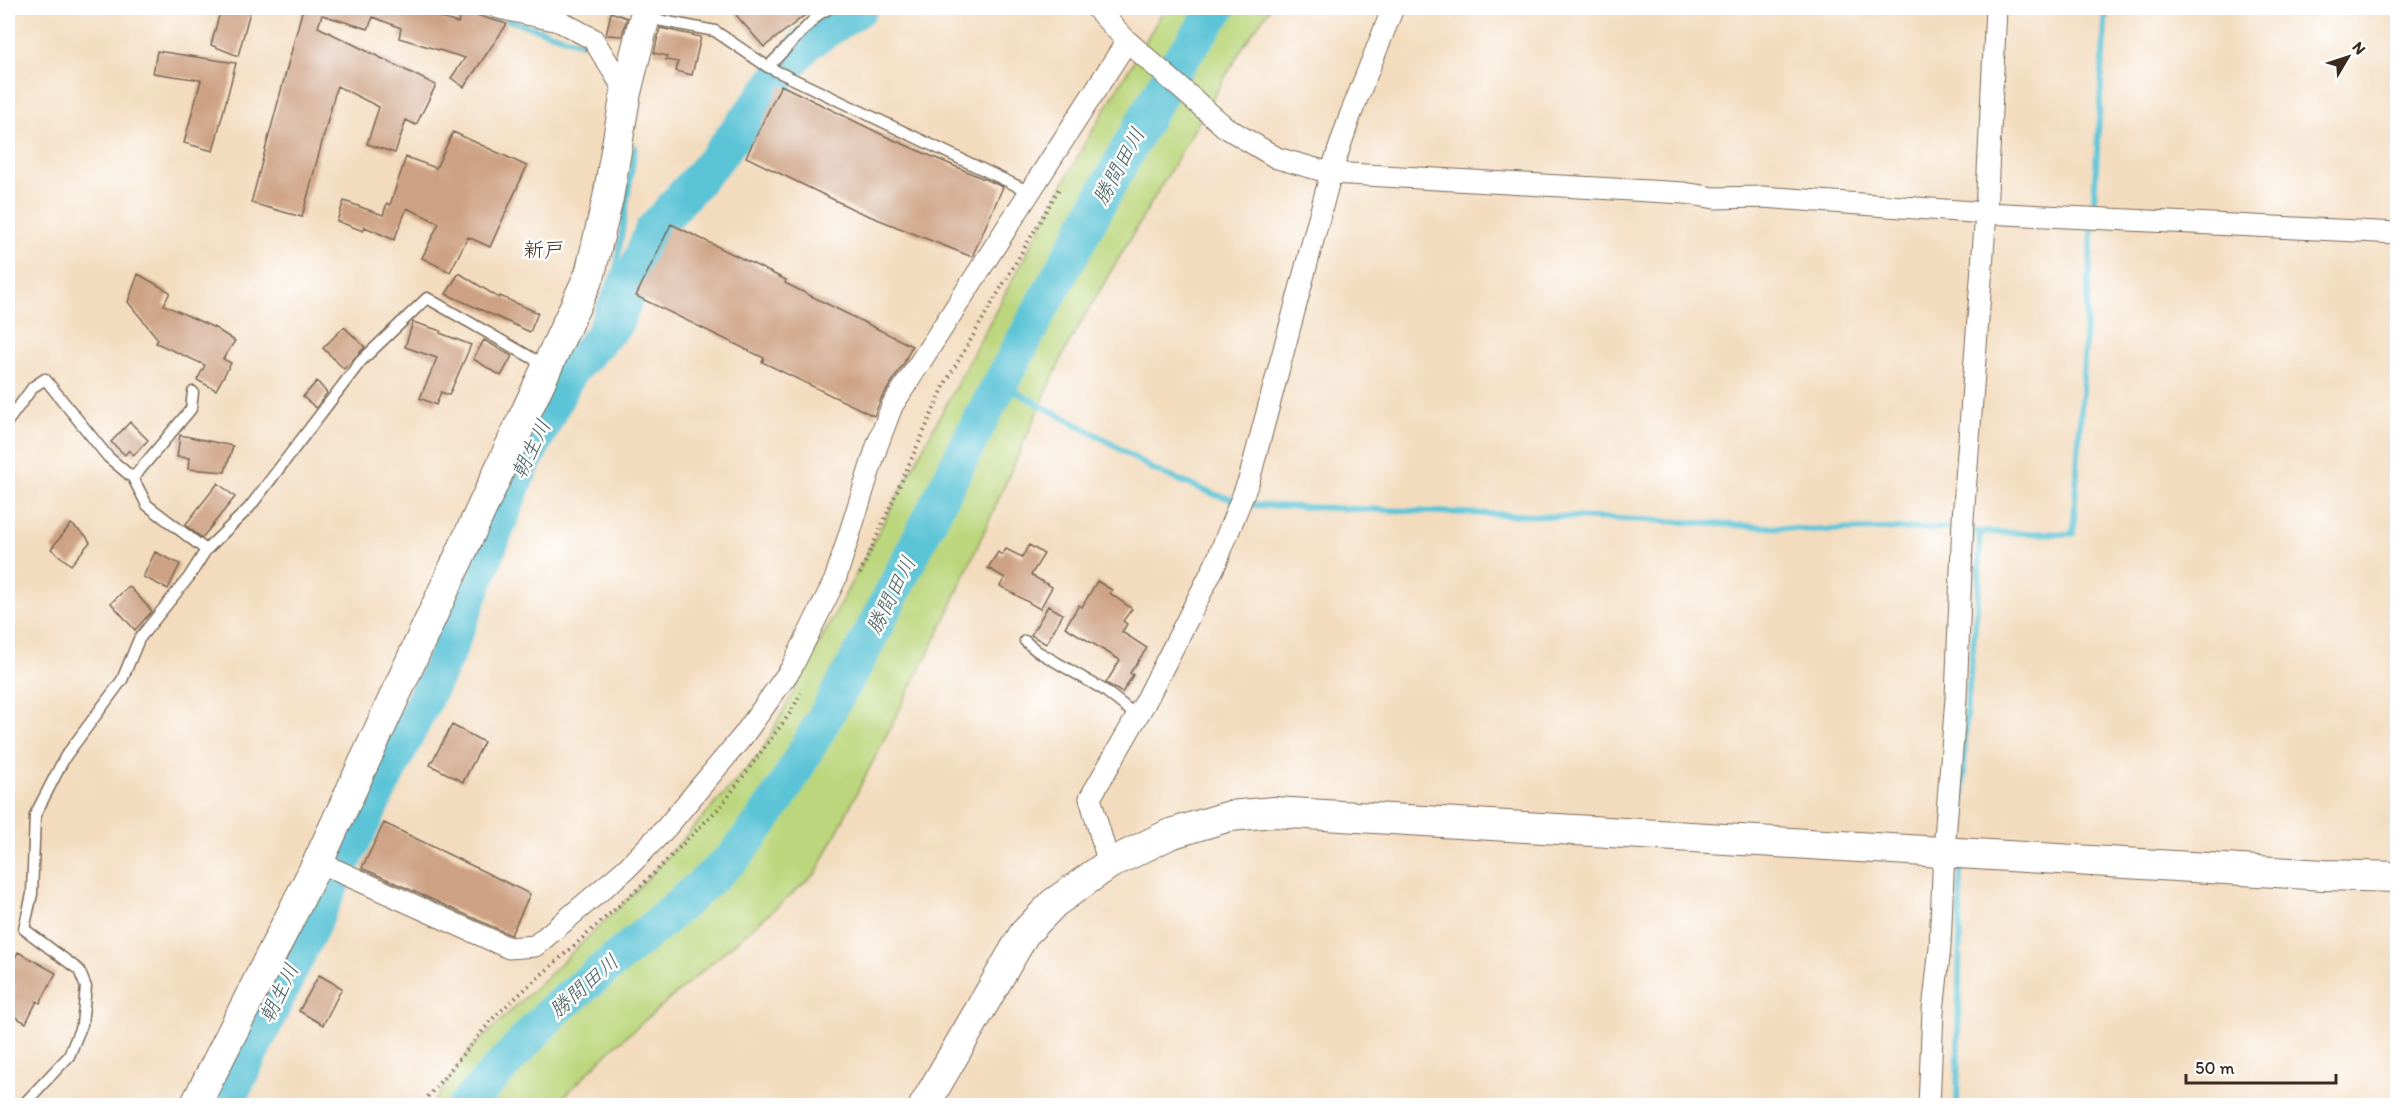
<svg xmlns="http://www.w3.org/2000/svg" width="2405" height="1113" font-family="Itim,'Klee One',sans-serif">
<rect width="100%" height="100%" fill="#fff"/>
<filter id="ink" filterUnits="userSpaceOnUse"><feTurbulence type="fractalNoise" baseFrequency=".0167" numOctaves="2"/><feDisplacementMap in="SourceGraphic" scale="12" xChannelSelector="R" yChannelSelector="G"/><feConvolveMatrix kernelMatrix="1 2 1 2 8 2 1 2 1" color-interpolation-filters="sRGB"/></filter>
<filter id="wash" filterUnits="userSpaceOnUse"><feTurbulence type="fractalNoise" baseFrequency=".008" numOctaves="4" result="noise"/><feDisplacementMap in="SourceGraphic" scale="24" xChannelSelector="R" yChannelSelector="G"/><feGaussianBlur stdDeviation="1.35" result="paint"/><feColorMatrix in="noise" values="0 0 0 0 0 0 0 0 0 0 0 0 0 0 0 0 0 1.4 0 .05"/><feComposite in="paint" operator="in"/></filter>
<g filter="url(#wash)">
<rect width="100%" height="100%" fill="#f3dcbe"/>
<path fill="#bbd67b" stroke="#7b804c" stroke-width="1.5" d="M 1165,8 L 1270,8 L 1242,48 L 1066,348 L 941,628 L 816,873 L 608,1052 L 556,1105 L 431,1106 L 469,1051 L 633,894 L 761,753 L 1084,145 Z"/>
<g fill="none" stroke-linecap="round" stroke-linejoin="round">
<path stroke="#5ac3d6" stroke-width="6" d="M 464,8 L 498,17
M 1202,8 L 1208,22
M 508,20 L 581,43
M 603,72 L 611,92
M 569,372 L 616,270 L 635,147
M 1001,384 L 1102,438 L 1154,470 L 1216,495 L 1255,505 L 1647,520 L 1817,530 L 1952,528 L 1980,532 L 2073,534 L 2106,8
M 1961,846 L 1966,716 L 1979,587 L 1980,532
M 1957,1106 L 1961,862"/>
<path stroke="#5ac3d6" stroke-width="36" d="M 786,68 L 807,43 L 860,8
M 345,858 L 447,654 L 517,476 L 569,372 L 616,322 L 652,231 L 715,160 L 777,80
M 225,1106 L 333,881
M 465,1106 L 553,1011 L 658,924 L 734,857 L 762,821 L 784,789 L 863,650 L 975,430 L 1132,142 L 1175,67 L 1218,8"/>
</g>
<g id="blocks">
<path fill="#cda183" d="M 221,8 L 251,8 L 238,56 L 211,45 Z
M 303,8 L 408,8 L 458,23 L 462,11 L 507,24 L 464,87 L 451,78 L 465,58 L 399,38 L 401,28 L 373,17 L 368,29 L 322,15 L 318,27 L 436,85 L 416,125 L 406,120 L 395,153 L 367,144 L 379,107 L 337,86 L 302,217 L 251,203 Z
M 744,8 L 761,8 L 766,14 L 775,8 L 814,8 L 764,47 L 736,15 Z
M 611,12 L 627,18 L 622,36 L 606,35 Z
M 660,28 L 701,37 L 692,75 L 676,71 L 678,62 L 666,60 L 667,56 L 654,53 Z
M 157,51 L 236,63 L 213,151 L 184,143 L 201,80 L 153,73 Z
M 781,85 L 889,138 L 1003,187 L 972,257 L 857,211 L 746,157 Z
M 453,132 L 527,166 L 490,247 L 468,237 L 450,272 L 422,258 L 439,223 L 407,208 L 394,240 L 365,227 L 363,231 L 337,221 L 344,201 L 383,215 L 387,203 L 390,205 L 406,157 L 436,168 Z
M 671,224 L 786,280 L 785,283 L 912,346 L 903,365 L 881,399 L 874,416 L 762,362 L 764,358 L 636,296 Z
M 459,273 L 499,298 L 500,296 L 538,313 L 530,332 L 446,294 Z
M 138,274 L 170,292 L 164,305 L 215,328 L 235,341 L 223,359 L 231,363 L 216,390 L 197,380 L 205,365 L 156,343 L 158,339 L 128,302 Z
M 413,322 L 441,331 L 440,333 L 471,345 L 449,395 L 441,392 L 436,405 L 420,398 L 437,358 L 405,347 Z
M 344,327 L 365,347 L 344,369 L 323,348 Z
M 484,340 L 512,356 L 501,376 L 473,359 Z
M 317,381 L 327,393 L 316,408 L 303,397 Z
M 130,422 L 148,440 L 134,455 L 129,450 L 125,455 L 111,442 Z
M 180,435 L 233,446 L 225,472 L 188,469 L 189,458 L 177,457 Z
M 218,483 L 235,497 L 202,538 L 185,525 Z
M 71,524 L 86,536 L 90,542 L 71,565 L 51,549 Z
M 1029,545 L 1044,554 L 1031,575 L 1052,587 L 1040,609 L 1000,586 L 1005,578 L 988,568 L 998,552 L 1002,555 L 1006,549 L 1022,557 Z
M 155,552 L 180,564 L 168,589 L 143,577 Z
M 1097,581 L 1112,590 L 1110,593 L 1132,609 L 1123,621 L 1127,624 L 1122,632 L 1147,648 L 1130,673 L 1133,675 L 1122,693 L 1106,683 L 1120,660 L 1065,627 L 1079,605 L 1082,607 Z
M 129,586 L 152,611 L 135,630 L 111,603 Z
M 1048,606 L 1063,614 L 1046,644 L 1031,635 Z
M 452,725 L 484,742 L 463,782 L 430,765 Z
M 384,823 L 530,894 L 511,935 L 362,868 Z
M 18,952 L 56,973 L 40,1003 L 37,1001 L 26,1023 L 8,1013 L 8,1005 L 16,989 L 8,985 L 8,972 Z
M 319,975 L 342,988 L 323,1025 L 299,1011 Z"/>
</g>
</g>
<g filter="url(#ink)">
<use href="#blocks" fill-opacity="0" stroke="#7b6856" stroke-width="1.5"/>
<g fill="none" stroke-linecap="round" stroke-linejoin="round">
<defs>
<path id="lane" d="M 647,18 L 715,31 L 768,67 L 819,14 L 830,8
M 768,67 L 1030,192
M 8,421 L 33,387 L 45,379 L 108,457 L 133,478 L 147,505 L 206,550
M 133,478 L 191,409 L 193,392
M 1025,641 L 1037,651 L 1104,690 L 1137,716
M 22,1106 L 69,1056 L 82,1024 L 86,987 L 79,970 L 24,929 L 32,894 L 35,815 L 65,757 L 122,680 L 139,639 L 189,577 L 206,550 L 249,508 L 361,361 L 427,298 L 546,366"/>
<path id="street" d="M 499,8 L 559,21 L 593,39 L 626,92
M 1096,8 L 1127,41 L 1225,127 L 1277,158 L 1331,173 L 1684,193 L 1715,198 L 1762,197 L 1986,213 L 2398,233
M 318,862 L 509,948 L 535,946 L 626,869 L 666,828 L 743,736 L 791,669 L 835,580 L 877,446 L 892,406 L 1127,41
M 1109,864 L 1090,798 L 1146,701 L 1216,563 L 1249,480 L 1331,173 L 1350,116 L 1393,8
M 1929,1106 L 1933,1011 L 1940,947 L 1944,851 L 1956,698 L 1963,519 L 1986,213 L 1996,8"/>
<path id="secondary" d="M 195,1106 L 318,862 L 590,274 L 608,198 L 626,92 L 647,8
M 924,1106 L 1024,934 L 1054,903 L 1109,864 L 1170,834 L 1230,816 L 1274,812 L 2324,875 L 2398,877"/>
</defs>
<use href="#lane" stroke="#7b6856" stroke-width="13"/>
<use href="#street" stroke="#7b6856" stroke-width="23"/>
<use href="#secondary" stroke="#7b6856" stroke-width="32"/>
<path stroke="#7b6856" stroke-width="4" stroke-dasharray="1.5 4.5" stroke-linecap="butt" d="M 860,574 L 946,382 L 1060,187
M 420,1106 L 495,1016 L 641,886 L 721,806 L 791,712 L 801,693"/>
<use href="#lane" stroke="#fff" stroke-width="10"/>
<use href="#street" stroke="#fff" stroke-width="21"/>
<use href="#secondary" stroke="#fff" stroke-width="30"/>
</g>
</g>
<g text-anchor="middle" stroke-width="5" stroke-linejoin="round" paint-order="stroke">
<g font-size="21" font-style="italic" fill="#46605e" stroke="#fff">
<text transform="translate(1119 166) rotate(-61)" y="7">勝間田川</text>
<text transform="translate(531 449) rotate(-64)" y="7">朝生川</text>
<text transform="translate(891 595) rotate(-63)" y="7">勝間田川</text>
<text transform="translate(584 986) rotate(-41)" y="7">勝間田川</text>
<text transform="translate(279 993) rotate(-64)" y="7">朝生川</text>
</g>
<g font-size="21" fill="#3b2a1e" stroke="#fff">
<text x="544" y="257">新戸</text>
</g>
</g>
<rect width="2405" height="1113" fill="none" stroke="#fff" stroke-width="30"/>
<g transform="translate(2348 57) rotate(51)" stroke="#ffffff" stroke-width="4.5" paint-order="stroke">
<path d="M0-4.5L10 22L0 15L-10 22Z" fill="#3b2a1e"/>
<text y="-9" font-size="16" font-weight="bold" text-anchor="middle" fill="#3b2a1e">N</text>
</g>
<path d="M2186 1074v9h150v-9" fill="none" stroke="#3b2a1e" stroke-width="3"/>
<text x="2195" y="1074" font-size="18" fill="#3b2a1e" stroke="#ffffff" stroke-width="4.5" paint-order="stroke">50 m</text>
</svg>
